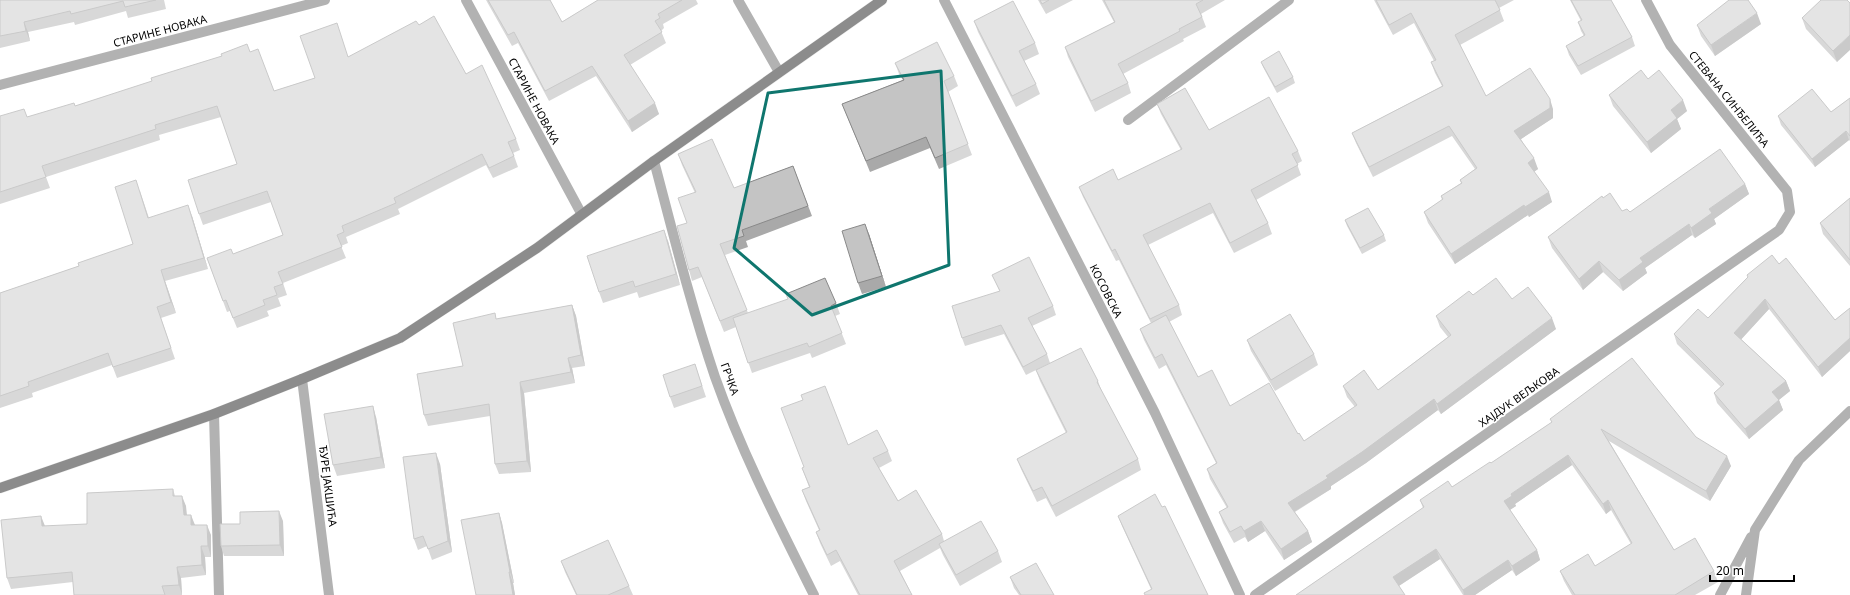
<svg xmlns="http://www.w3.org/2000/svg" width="1850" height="595" font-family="'Noto Sans',sans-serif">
<rect width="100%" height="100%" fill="#fff"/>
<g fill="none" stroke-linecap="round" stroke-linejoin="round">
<defs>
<path id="major" d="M 0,488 L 214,414 L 302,379 L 400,338 L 537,248 L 654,161 L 882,0"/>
</defs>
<use href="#major" stroke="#dbdbdb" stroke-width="11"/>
<path stroke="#555" stroke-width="10" d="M 466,0 L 581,213
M 738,0 L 779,72
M 944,0 L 1155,413 L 1240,595
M 0,85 L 325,0
M 1128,120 L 1289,0
M 654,161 C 673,233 691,306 715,377 C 742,453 778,523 814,595
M 302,379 L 329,595
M 214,414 L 219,595
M 1255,595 L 1779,230 L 1790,212 L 1787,191 L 1670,45 L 1646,0
M 1720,595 L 1751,537
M 1746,595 L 1755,530 L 1799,460 L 1850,411"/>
<use href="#major" stroke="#000" stroke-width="10"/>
</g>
<path fill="#a9a9a9" d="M 0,0 L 166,0 L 164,0 L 166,9 L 128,18 L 126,11 L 75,25 L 74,22 L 28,32 L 30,41 L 0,48 Z
M 486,0 L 550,0 L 562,22 L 598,0 L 696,0 L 698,4 L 663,24 L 664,28 L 661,31 L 666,43 L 630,65 L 659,114 L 632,132 L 596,76 L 549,101 L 518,43 L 512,46 Z
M 1038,0 L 1073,0 L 1046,14 Z
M 1102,0 L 1225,0 L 1201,14 L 1206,27 L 1183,39 L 1184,41 L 1123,74 L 1128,83 L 1131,93 L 1095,112 L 1068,57 L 1065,47 L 1114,22 Z
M 1374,0 L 1514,0 L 1499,8 L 1504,21 L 1460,45 L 1486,96 L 1553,109 L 1553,118 L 1521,139 L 1538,169 L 1534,172 L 1552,202 L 1529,217 L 1528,215 L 1455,264 L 1428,223 L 1424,212 L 1442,200 L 1441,196 L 1461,183 L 1460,180 L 1475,169 L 1452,136 L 1373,177 L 1356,143 L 1352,133 L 1442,86 L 1435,73 L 1431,62 L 1434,61 L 1414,23 L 1393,35 Z
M 1570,0 L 1611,0 L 1632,37 L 1635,46 L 1581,75 L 1569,55 L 1566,46 L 1584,36 L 1581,31 L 1578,22 L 1581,21 Z
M 1850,3 L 1837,62 L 1806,29 L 1802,18 Z
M 974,21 L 1035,43 L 1039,54 L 1024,61 L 1036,84 L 1040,94 L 1016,107 L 978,32 Z
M 1761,24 L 1715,56 L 1701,36 L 1697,25 Z
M 419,25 L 466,74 L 516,139 L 520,150 L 513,153 L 518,167 L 493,178 L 486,165 L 398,209 L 400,214 L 346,237 L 348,243 L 341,246 L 346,258 L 283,283 L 287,295 L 278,298 L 281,306 L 267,311 L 269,316 L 237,328 L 230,311 L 227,312 L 207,258 L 233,254 L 283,235 L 271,202 L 203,225 L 199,214 L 237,164 L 221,117 L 159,135 L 160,140 L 46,177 L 50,188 L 0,204 L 0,116 L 27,117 L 75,106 L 250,52 L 274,91 L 315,78 L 348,57 Z
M 1261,62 L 1293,77 L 1295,83 L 1277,93 L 1263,67 Z
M 895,63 L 954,76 L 958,86 L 948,92 L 972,155 L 939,169 L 930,148 L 870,172 L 842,104 L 903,80 L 899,74 Z
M 1648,79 L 1687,111 L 1677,119 L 1681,129 L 1651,153 L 1613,106 L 1609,95 Z
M 1850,98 L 1850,141 L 1849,140 L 1815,167 L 1781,125 L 1778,116 L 1831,112 Z
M 1157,104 L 1209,130 L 1298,151 L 1302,161 L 1297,164 L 1301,175 L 1256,200 L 1268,223 L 1272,234 L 1234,253 L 1213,213 L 1148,245 L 1179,305 L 1182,315 L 1169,322 L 1198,377 L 1230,406 L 1298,434 L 1304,441 L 1355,407 L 1347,397 L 1343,386 L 1378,390 L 1448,337 L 1440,327 L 1436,316 L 1473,295 L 1512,299 L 1556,329 L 1441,414 L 1438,410 L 1366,463 L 1331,486 L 1331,489 L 1295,512 L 1308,531 L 1312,542 L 1284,560 L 1265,531 L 1248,542 L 1245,537 L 1234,543 L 1223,523 L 1219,512 L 1227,508 L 1210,479 L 1207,469 L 1216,463 L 1166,365 L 1159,369 L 1144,340 L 1140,329 L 1151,323 L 1119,260 L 1116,261 L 1083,197 L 1079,187 L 1118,180 L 1181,150 L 1161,114 Z
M 678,154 L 734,188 L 793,166 L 812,216 L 746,241 L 748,247 L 725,255 L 748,313 L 836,303 L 840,314 L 835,316 L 846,344 L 812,358 L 810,353 L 752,373 L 736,327 L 724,332 L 702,277 L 692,281 L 689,270 L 687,223 L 695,193 L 682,165 Z
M 1745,184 L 1749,194 L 1714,219 L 1716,224 L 1695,238 L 1692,235 L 1645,268 L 1647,273 L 1623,291 L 1603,272 L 1583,290 L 1552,248 L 1548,237 L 1603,198 L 1622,211 L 1630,212 Z
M 140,191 L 149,218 L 192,216 L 208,269 L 165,281 L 176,313 L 161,318 L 175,359 L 117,378 L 112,365 L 32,393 L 33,397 L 0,408 L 0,293 L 79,266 L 133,244 Z
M 1850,198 L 1850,266 L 1823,234 L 1820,223 Z
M 1345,220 L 1384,235 L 1386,241 L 1362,254 L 1347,226 Z
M 869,234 L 886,287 L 862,294 L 858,283 Z
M 668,241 L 680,285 L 639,298 L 637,292 L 603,303 L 599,292 Z
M 1779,264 L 1835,320 L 1850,308 L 1850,351 L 1822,377 L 1769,309 L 1741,339 L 1786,381 L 1790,391 L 1779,400 L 1783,410 L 1749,439 L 1717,403 L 1714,393 L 1721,387 L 1677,344 L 1674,334 L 1708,318 L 1748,277 L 1747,275 Z
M 992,275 L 1053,306 L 1056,315 L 1032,326 L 1047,354 L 1050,363 L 1026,375 L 1004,334 L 965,346 L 962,338 L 1000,292 Z
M 572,305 L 576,316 L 585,366 L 572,368 L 575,383 L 524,393 L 531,472 L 499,474 L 495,464 L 490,416 L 428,426 L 424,415 L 463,366 L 497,319 Z
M 1247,340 L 1314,354 L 1318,365 L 1275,391 L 1251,351 Z
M 695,364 L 706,397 L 674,408 L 670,397 Z
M 1036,370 L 1098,381 L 1102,392 L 1138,459 L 1141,470 L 1056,517 L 1046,498 L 1037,502 L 1021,469 L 1017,459 L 1066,433 L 1040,381 Z
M 376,417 L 385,468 L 337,476 L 333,465 Z
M 1550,419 L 1696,437 L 1731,466 L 1710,501 L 1609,441 L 1674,550 L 1714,571 L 1718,582 L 1695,595 L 1572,595 L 1564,581 L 1560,571 L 1595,566 L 1631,544 L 1611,510 L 1606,514 L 1572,465 L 1515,504 L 1516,506 L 1510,510 L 1537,550 L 1540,560 L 1516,576 L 1512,570 L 1475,595 L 1463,595 L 1440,559 L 1399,586 L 1296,595 L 1423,508 L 1420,500 L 1452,487 L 1491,463 L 1552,422 Z
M 848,445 L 888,451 L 892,461 L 879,468 L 898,501 L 942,534 L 944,541 L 998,551 L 1002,562 L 960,586 L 943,555 L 940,548 L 900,571 L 912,595 L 858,595 L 840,561 L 831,566 L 820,543 L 816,532 L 819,530 L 806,501 L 802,490 L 809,487 L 802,468 Z
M 440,464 L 452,552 L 432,560 L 427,546 L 418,550 L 414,539 Z
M 173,489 L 175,496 L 186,506 L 186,515 L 195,525 L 211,535 L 211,557 L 205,557 L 206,575 L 181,578 L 182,595 L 74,595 L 73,582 L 11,589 L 7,578 L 87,524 Z
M 1162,507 L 1208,595 L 1151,589 L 1122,526 L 1118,516 Z
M 499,513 L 502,523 L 514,583 L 513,583 L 515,595 L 476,595 Z
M 283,521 L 284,556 L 224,556 L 221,546 L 240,524 Z
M 561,561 L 629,586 L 633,595 L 576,595 L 565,572 Z
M 1010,577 L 1054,595 L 1019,595 L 1014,588 Z"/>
<path fill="#898989" d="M 1757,13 L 1761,24 L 1715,56 L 1711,45 Z
M 24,22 L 28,32 L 30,41 L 26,31 Z
M 1850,35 L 1850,50 L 1837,62 L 1833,51 Z
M 1550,99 L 1553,109 L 1553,118 L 1518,141 L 1514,131 Z
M 1683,100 L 1687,111 L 1677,119 L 1681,129 L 1651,153 L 1647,142 L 1671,110 Z
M 655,103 L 659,114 L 632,132 L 628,121 Z
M 1846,131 L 1849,140 L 1815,167 L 1812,159 Z
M 1534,158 L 1538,169 L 1532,173 L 1528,163 Z
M 1745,184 L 1749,194 L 1714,219 L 1716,224 L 1695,238 L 1691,228 L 1709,209 Z
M 1549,192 L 1552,202 L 1529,217 L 1525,207 Z
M 188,205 L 192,216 L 208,269 L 204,258 Z
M 1524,205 L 1528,215 L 1455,264 L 1451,254 Z
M 865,224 L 869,234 L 886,287 L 882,276 Z
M 1689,224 L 1692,235 L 1645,268 L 1647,273 L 1623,291 L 1619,280 L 1640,258 Z
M 664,230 L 668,241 L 680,285 L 676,274 Z
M 1599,261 L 1603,272 L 1583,290 L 1579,279 Z
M 161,270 L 165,281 L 176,313 L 171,302 Z
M 1765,299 L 1769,309 L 1738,343 L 1734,333 Z
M 572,305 L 576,316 L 585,366 L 581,355 Z
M 1552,318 L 1556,329 L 1441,414 L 1437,404 Z
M 1850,338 L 1850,351 L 1822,377 L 1818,367 Z
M 568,358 L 572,368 L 575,383 L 571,372 Z
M 1786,381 L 1790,391 L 1776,402 L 1772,392 Z
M 520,382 L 524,393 L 531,472 L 527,461 Z
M 1434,399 L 1438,410 L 1366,463 L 1331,486 L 1331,489 L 1292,513 L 1288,503 Z
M 1779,400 L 1783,410 L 1749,439 L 1745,429 Z
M 373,406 L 376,417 L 385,468 L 381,457 Z
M 436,453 L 440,464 L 452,552 L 448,541 Z
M 1568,455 L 1572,465 L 1515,504 L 1516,506 L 1508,511 L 1504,501 L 1511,494 Z
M 1727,456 L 1731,466 L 1710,501 L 1706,491 Z
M 182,496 L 186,506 L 188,525 L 184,515 Z
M 1608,500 L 1611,510 L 1606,514 L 1603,504 Z
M 279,511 L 283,521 L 284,556 L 280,545 Z
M 499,513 L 502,523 L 514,583 L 510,572 Z
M 191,515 L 195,525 L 191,525 Z
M 41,516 L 45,526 L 42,526 Z
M 1261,521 L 1265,531 L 1248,542 L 1244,531 Z
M 207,525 L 211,535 L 211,557 L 208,546 Z
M 1308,531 L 1312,542 L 1284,560 L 1281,549 Z
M 201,546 L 205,557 L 206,575 L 202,565 Z
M 1436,549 L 1440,559 L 1397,587 L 1393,577 Z
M 1537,550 L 1540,560 L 1516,576 L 1512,566 Z
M 1508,560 L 1512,570 L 1475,595 L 1464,595 L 1463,590 Z
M 177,567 L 181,578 L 182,595 L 179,585 Z
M 509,572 L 513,583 L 515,595 L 513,595 Z"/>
<path fill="#c4c4c4" stroke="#898989" d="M 0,0 L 156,0 L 125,7 L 123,1 L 71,14 L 70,11 L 24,22 L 26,31 L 0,36 Z
M 488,0 L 550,0 L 562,22 L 598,0 L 682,0 L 658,14 L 660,18 L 655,21 L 662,32 L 624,55 L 655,103 L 628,121 L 592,66 L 545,91 L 514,32 L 508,35 Z
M 1040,0 L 1049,0 L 1042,4 Z
M 1104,0 L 1203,0 L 1196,4 L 1202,17 L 1179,29 L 1180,31 L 1118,64 L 1128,83 L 1091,101 L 1065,47 L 1115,22 Z
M 1376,0 L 1495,0 L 1500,10 L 1455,35 L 1486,96 L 1530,68 L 1550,99 L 1550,108 L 1514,131 L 1534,158 L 1528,163 L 1549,192 L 1525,207 L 1524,205 L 1451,254 L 1424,212 L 1443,199 L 1441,196 L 1462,183 L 1460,180 L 1477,168 L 1449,126 L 1369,167 L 1352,133 L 1443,86 L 1431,62 L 1436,60 L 1411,13 L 1389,25 Z
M 1571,0 L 1611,0 L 1632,37 L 1578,66 L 1566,46 L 1585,35 L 1578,22 L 1582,20 Z
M 1729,0 L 1748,0 L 1757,13 L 1711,45 L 1697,25 Z
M 1821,0 L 1847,0 L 1850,3 L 1850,35 L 1833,51 L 1802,18 Z
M 1013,1 L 1035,43 L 1019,51 L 1036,84 L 1012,96 L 974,21 Z
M 434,16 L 466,74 L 482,65 L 516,139 L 508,142 L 514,156 L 489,168 L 482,154 L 394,198 L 396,203 L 342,226 L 344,232 L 337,235 L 342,247 L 278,272 L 283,284 L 274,287 L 277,295 L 263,300 L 265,305 L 233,318 L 226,300 L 223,301 L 207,258 L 231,249 L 233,254 L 283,235 L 267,191 L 199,214 L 188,180 L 237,164 L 217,106 L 155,125 L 156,129 L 42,166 L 46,177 L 0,192 L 0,116 L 24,109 L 27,117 L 74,103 L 75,106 L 152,81 L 151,78 L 222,56 L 221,54 L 247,44 L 250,52 L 258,49 L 274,91 L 315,78 L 300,36 L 337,23 L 348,57 L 416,21 L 419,25 Z
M 937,42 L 954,76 L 944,81 L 968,144 L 935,158 L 926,137 L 866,161 L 842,104 L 904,80 L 895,63 Z
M 1279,51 L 1293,77 L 1275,87 L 1261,62 Z
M 1641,70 L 1648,79 L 1659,70 L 1683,100 L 1671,110 L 1677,118 L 1647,142 L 1609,95 Z
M 1185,88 L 1209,130 L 1269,97 L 1298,151 L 1292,154 L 1298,165 L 1251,190 L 1268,223 L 1230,243 L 1210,203 L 1143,235 L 1179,305 L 1150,319 L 1115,249 L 1112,251 L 1079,187 L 1113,169 L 1118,180 L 1182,149 L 1157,104 Z
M 1812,89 L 1831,112 L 1850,98 L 1850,136 L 1846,131 L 1812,159 L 1778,116 Z
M 712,139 L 734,188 L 793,166 L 808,206 L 742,230 L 744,236 L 720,244 L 747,310 L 720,321 L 698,267 L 689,270 L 677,226 L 687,223 L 678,198 L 696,192 L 678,154 Z
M 1720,149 L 1745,184 L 1709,209 L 1712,213 L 1691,228 L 1689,224 L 1640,258 L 1643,262 L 1619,280 L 1599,261 L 1579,279 L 1548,237 L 1602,196 L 1603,198 L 1610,193 L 1622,211 L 1627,209 L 1630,212 Z
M 136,180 L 148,218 L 188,205 L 204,258 L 161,270 L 171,302 L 157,307 L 171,348 L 113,367 L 108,353 L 28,382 L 29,386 L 0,396 L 0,293 L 79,266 L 78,263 L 133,244 L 115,187 Z
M 1850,198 L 1850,260 L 1820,223 Z
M 1368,208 L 1384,235 L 1360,248 L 1345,220 Z
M 865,224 L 882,276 L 858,283 L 842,231 Z
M 664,230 L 676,274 L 635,287 L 633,281 L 599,292 L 587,256 Z
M 1772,255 L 1779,264 L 1786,258 L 1835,320 L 1850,308 L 1850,338 L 1818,367 L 1765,299 L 1734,333 L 1786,381 L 1772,392 L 1779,400 L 1745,429 L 1714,393 L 1724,384 L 1674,334 L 1698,309 L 1708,318 L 1748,277 L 1747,275 Z
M 1029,257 L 1053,306 L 1028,318 L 1047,354 L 1023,367 L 1001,325 L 962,338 L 952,306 L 1000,291 L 992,275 Z
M 825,278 L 836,303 L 831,306 L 842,333 L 809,347 L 807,343 L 748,363 L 733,318 L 788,299 L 786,294 Z
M 1496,278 L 1512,299 L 1528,287 L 1552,318 L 1437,404 L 1434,399 L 1362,452 L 1326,476 L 1328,478 L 1288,503 L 1308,531 L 1281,549 L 1261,521 L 1244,531 L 1241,526 L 1230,532 L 1219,512 L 1228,507 L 1207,469 L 1217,463 L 1162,354 L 1155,358 L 1140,329 L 1166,315 L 1198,377 L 1212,370 L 1230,406 L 1269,383 L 1298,434 L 1299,433 L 1304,441 L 1357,405 L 1343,386 L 1364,370 L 1378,390 L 1451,335 L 1436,316 L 1469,291 L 1473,295 Z
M 572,305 L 581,355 L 568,358 L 571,372 L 520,382 L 527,461 L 495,464 L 489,404 L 424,415 L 417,374 L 463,366 L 453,323 L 495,313 L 496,319 Z
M 1290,314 L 1314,354 L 1271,380 L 1247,340 Z
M 1081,348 L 1098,381 L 1097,382 L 1138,459 L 1052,506 L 1042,487 L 1033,491 L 1017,459 L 1067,432 L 1036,370 Z
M 1632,358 L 1696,437 L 1727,456 L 1706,491 L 1601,429 L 1674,550 L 1695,538 L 1714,571 L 1675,595 L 1575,595 L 1560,571 L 1588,554 L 1595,566 L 1632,543 L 1608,500 L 1603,504 L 1568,455 L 1511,494 L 1512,496 L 1504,501 L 1537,550 L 1512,566 L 1508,560 L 1463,590 L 1436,549 L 1393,577 L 1405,595 L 1296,595 L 1424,507 L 1420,500 L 1448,481 L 1452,487 L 1490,462 L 1491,463 L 1552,422 L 1550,419 Z
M 695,364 L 702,386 L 670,397 L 663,375 Z
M 825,386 L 848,445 L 877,430 L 888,451 L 873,458 L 898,501 L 916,490 L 942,534 L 894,561 L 912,595 L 860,595 L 836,550 L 827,555 L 816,532 L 820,530 L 802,490 L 810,487 L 802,468 L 804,467 L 781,408 L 803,400 L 801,395 Z
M 373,406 L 381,457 L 333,465 L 324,414 Z
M 436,453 L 448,541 L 428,549 L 423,536 L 414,539 L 403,457 Z
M 173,489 L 173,496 L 182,496 L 184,515 L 191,515 L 191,525 L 207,525 L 208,546 L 201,546 L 202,565 L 177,567 L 179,585 L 162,586 L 165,595 L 74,595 L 72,572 L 7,578 L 1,520 L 41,516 L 42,526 L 87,524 L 87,493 Z
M 1155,494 L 1162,507 L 1165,506 L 1208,595 L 1145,595 L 1144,593 L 1152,589 L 1118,516 Z
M 279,511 L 280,545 L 221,546 L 220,524 L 240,524 L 240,512 Z
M 499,513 L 510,572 L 509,572 L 513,595 L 476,595 L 461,520 Z
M 981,521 L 998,551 L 956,575 L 939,544 Z
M 608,540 L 629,586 L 608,595 L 577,595 L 561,561 Z
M 1036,563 L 1054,595 L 1021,595 L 1010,577 Z"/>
<path d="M0 0H1850V595H0ZM 941,71 L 949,265 L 812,315 L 734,248 L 768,93 Z" fill="#fff" fill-opacity=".55" fill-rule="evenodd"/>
<path fill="none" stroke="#0f766e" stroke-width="3" stroke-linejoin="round" d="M 941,71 L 949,265 L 812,315 L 734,248 L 768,93 Z"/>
<g text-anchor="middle" stroke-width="3.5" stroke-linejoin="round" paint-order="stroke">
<g font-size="11" fill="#000" stroke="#fff">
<text transform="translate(160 31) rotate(-15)" y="4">СТАРИНЕ НОВАКА</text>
<text transform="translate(1729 99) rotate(51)" y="4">СТЕВАНА СИНЂЕЛИЋА</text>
<text transform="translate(534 101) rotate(62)" y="4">СТАРИНЕ НОВАКА</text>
<text transform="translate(1106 291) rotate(63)" y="4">КОСОВСКА</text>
<text transform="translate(730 379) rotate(70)" y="4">ГРЧКА</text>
<text transform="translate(1519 397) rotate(-35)" y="4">ХАЈДУК ВЕЉКОВА</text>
<text transform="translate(328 486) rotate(83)" y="4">ЂУРЕ ЈАКШИЋА</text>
</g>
</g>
<path d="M1710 575v6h84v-6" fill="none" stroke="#000000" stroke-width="2"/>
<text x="1716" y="575" font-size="12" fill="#000000" stroke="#ffffff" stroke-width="3" paint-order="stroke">20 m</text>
</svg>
